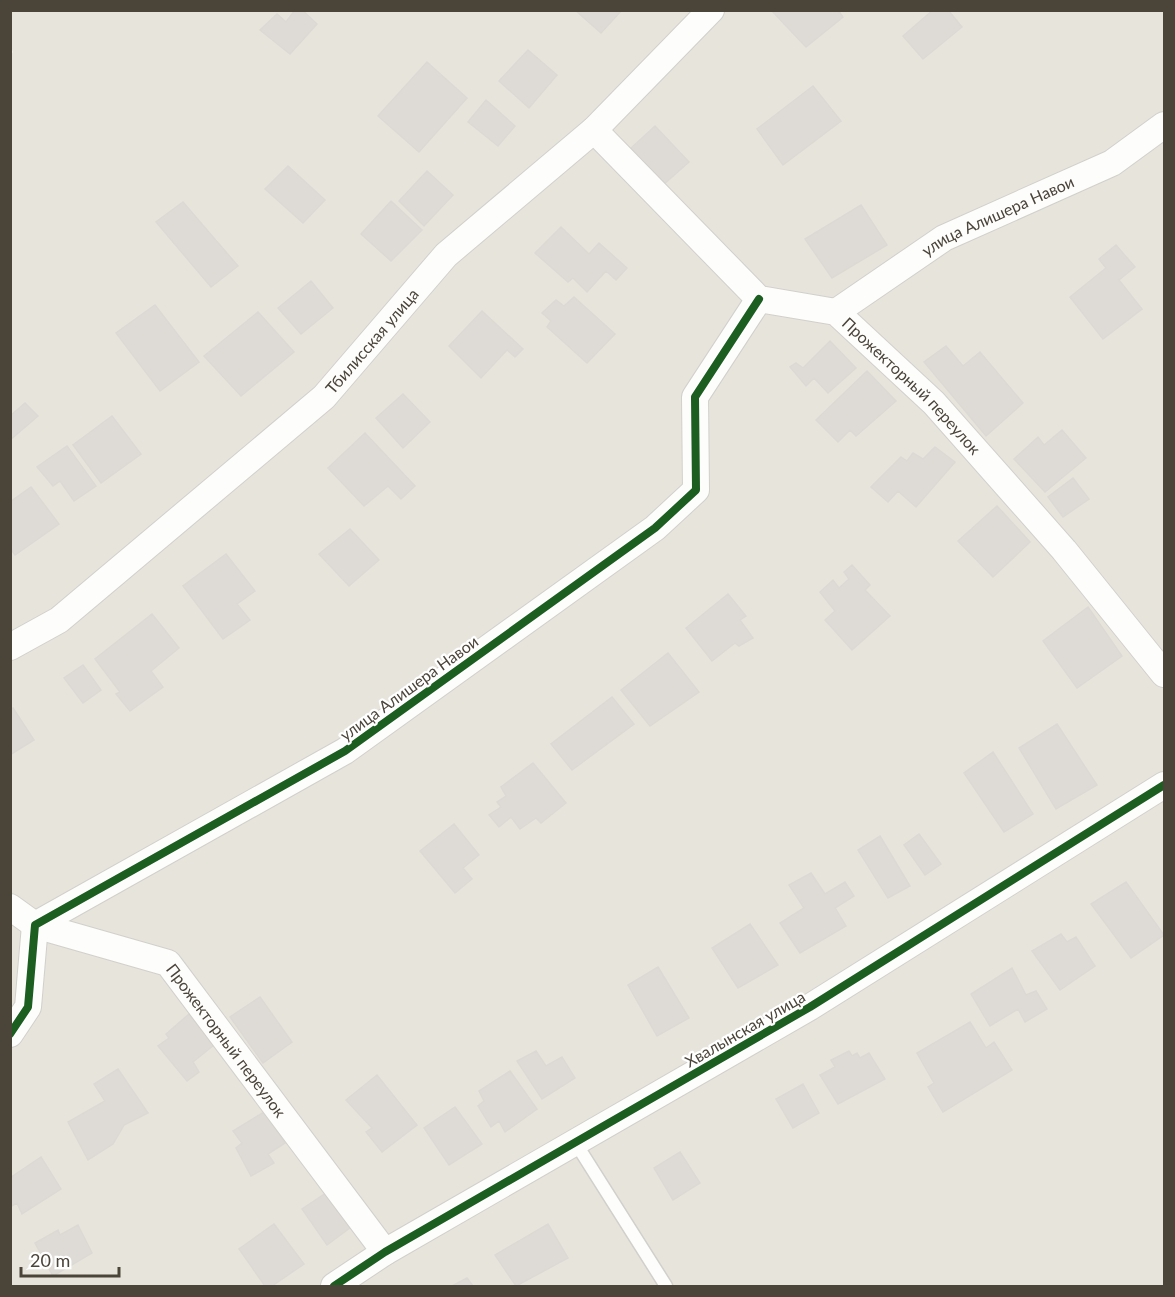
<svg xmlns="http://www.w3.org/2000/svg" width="1175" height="1297" font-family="Lato,sans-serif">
<rect width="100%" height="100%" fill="#f4f2ee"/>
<path fill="#e7e4dc" d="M 10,11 L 1164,11 L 1164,1286 L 11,1286 L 10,56 L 13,52 L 10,45 Z"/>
<path fill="#dedbd6" stroke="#dcd9d4" stroke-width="1.5" d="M 295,10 L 302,10 L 317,24 L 290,54 L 260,30 L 277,14 L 286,22 Z
M 575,10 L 622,10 L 601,33 Z
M 771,10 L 838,10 L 843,17 L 806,47 Z
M 933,10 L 948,10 L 962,27 L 923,59 L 903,36 Z
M 528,50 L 557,75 L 529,108 L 499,81 Z
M 427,62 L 467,98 L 419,152 L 378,116 Z
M 813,86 L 841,121 L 783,165 L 757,129 Z
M 486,100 L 515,126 L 498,146 L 468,122 Z
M 655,126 L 689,162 L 663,185 L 629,150 Z
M 288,166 L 325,200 L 303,223 L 265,189 Z
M 427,171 L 453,195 L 424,226 L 399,201 Z
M 391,201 L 422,230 L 391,261 L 361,234 Z
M 183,202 L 238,266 L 211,287 L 156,222 Z
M 861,205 L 887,245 L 832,278 L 805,239 Z
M 561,227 L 589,254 L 599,243 L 627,268 L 616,280 L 606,271 L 587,292 L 573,278 L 568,282 L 535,253 Z
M 1116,245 L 1135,267 L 1119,280 L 1142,309 L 1103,339 L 1070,297 L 1106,268 L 1099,259 Z
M 311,281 L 333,308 L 301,334 L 278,308 Z
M 574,297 L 615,334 L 587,363 L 547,327 L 551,321 L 542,313 L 556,300 L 564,306 Z
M 155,305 L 199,362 L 160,391 L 116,333 Z
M 482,311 L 523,349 L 515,357 L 507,350 L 481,378 L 449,346 Z
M 258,312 L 294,352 L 241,396 L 204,356 Z
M 830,341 L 856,368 L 828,393 L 814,378 L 806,386 L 790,367 L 796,363 L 803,368 Z
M 946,346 L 963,366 L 980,352 L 1023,403 L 986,436 L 924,362 Z
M 867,371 L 896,401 L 856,436 L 850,430 L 838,442 L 816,420 Z
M 403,394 L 430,422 L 403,448 L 376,418 Z
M 25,403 L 38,416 L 10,440 L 10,416 Z
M 112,416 L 141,454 L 101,483 L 73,445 Z
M 1062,430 L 1086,458 L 1045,492 L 1014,459 L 1038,437 L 1044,445 Z
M 365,433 L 415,486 L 401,499 L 388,486 L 364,506 L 328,468 Z
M 67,446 L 96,486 L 74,501 L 60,481 L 53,486 L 37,467 Z
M 935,447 L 955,462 L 916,507 L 898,491 L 888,502 L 871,487 L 901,457 L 907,461 L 913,453 L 923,459 Z
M 1073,478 L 1089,499 L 1063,517 L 1048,497 Z
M 31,487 L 59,524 L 15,555 L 10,548 L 10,502 Z
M 997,506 L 1030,542 L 993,577 L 958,541 Z
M 350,529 L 379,560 L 349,586 L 319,554 Z
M 226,554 L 255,591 L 237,604 L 250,620 L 223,639 L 183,586 Z
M 852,565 L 870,585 L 865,590 L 890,616 L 852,650 L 825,620 L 835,611 L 820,592 L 833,580 L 839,588 L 849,579 L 844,572 Z
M 728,594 L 746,616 L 740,620 L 753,638 L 739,646 L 735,643 L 712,661 L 686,628 Z
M 1088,607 L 1122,656 L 1077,688 L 1043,641 Z
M 152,614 L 179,648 L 151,671 L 163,687 L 130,711 L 116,694 L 120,692 L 95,659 Z
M 668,653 L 699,692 L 650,726 L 621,690 Z
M 83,665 L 101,690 L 83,703 L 64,678 Z
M 612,697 L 634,724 L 572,770 L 551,744 Z
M 13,708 L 34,740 L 10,755 L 10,710 Z
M 1057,724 L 1097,785 L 1056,809 L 1019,748 Z
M 993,752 L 1033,814 L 1004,832 L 964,773 Z
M 533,763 L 566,803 L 541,823 L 536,818 L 520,829 L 511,817 L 499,827 L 489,815 L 501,807 L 497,802 L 506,796 L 501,787 Z
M 454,824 L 479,855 L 463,868 L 472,879 L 455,893 L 420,851 Z
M 919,834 L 941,864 L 925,875 L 904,845 Z
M 880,836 L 910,886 L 888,898 L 858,850 Z
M 811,873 L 825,894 L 845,882 L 854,896 L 835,908 L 846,926 L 800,953 L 780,923 L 804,908 L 789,885 Z
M 1126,882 L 1164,935 L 1131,958 L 1091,904 Z
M 750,924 L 778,965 L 738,988 L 712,948 Z
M 1061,934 L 1067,942 L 1076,937 L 1095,966 L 1060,990 L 1032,951 Z
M 658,967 L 689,1018 L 657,1036 L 628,985 Z
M 1012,968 L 1026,995 L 1036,991 L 1047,1009 L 1025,1022 L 1018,1009 L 990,1026 L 971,994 Z
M 260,997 L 292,1042 L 263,1063 L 230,1017 Z
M 189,1014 L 214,1045 L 193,1062 L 199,1072 L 187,1081 L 158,1046 L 169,1038 L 166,1034 Z
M 970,1022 L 986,1048 L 994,1042 L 1012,1070 L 943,1112 L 928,1087 L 934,1083 L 917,1053 Z
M 536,1051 L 546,1066 L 562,1057 L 575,1078 L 542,1099 L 517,1061 Z
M 849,1051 L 852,1056 L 857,1053 L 860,1058 L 869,1053 L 885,1079 L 838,1104 L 820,1075 L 835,1067 L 831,1060 Z
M 118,1069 L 148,1113 L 124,1125 L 113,1144 L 88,1160 L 68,1122 L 105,1101 L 94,1084 Z
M 510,1071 L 537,1109 L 505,1132 L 499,1121 L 491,1127 L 478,1106 L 484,1101 L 479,1091 Z
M 377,1075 L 417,1125 L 382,1152 L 366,1132 L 372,1128 L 346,1100 Z
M 803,1084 L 819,1113 L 793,1128 L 776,1099 Z
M 455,1107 L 482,1144 L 449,1165 L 424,1128 Z
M 264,1112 L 285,1143 L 268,1154 L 274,1163 L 251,1176 L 236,1148 L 242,1143 L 233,1131 Z
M 680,1152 L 700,1183 L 673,1200 L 654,1168 Z
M 41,1157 L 61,1189 L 22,1214 L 17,1203 L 10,1207 L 10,1178 Z
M 326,1193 L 351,1227 L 327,1245 L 302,1209 Z
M 274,1224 L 304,1264 L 272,1286 L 265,1286 L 239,1249 Z
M 548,1224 L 568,1258 L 516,1286 L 495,1255 Z
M 78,1225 L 92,1253 L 53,1276 L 35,1243 L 58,1230 L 60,1235 Z
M 467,1278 L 473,1286 L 452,1286 Z"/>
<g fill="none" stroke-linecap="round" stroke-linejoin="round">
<defs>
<path id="service" d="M 575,1142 L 666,1286"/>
<g id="minor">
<path id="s1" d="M 594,130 L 759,299 L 836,312 L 934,403 L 1064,550 L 1164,674"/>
<path id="s2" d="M 836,312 L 944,238 L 1112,163 L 1164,125"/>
<path id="s3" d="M 10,647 L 59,620 L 324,397 L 446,255 L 594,130 L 711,10"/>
<path id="s4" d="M 10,907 L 35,925 L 168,963 L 385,1252"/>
<path d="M 10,1034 L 28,1007 L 35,925 L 345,751 L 655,528 L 696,490 L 695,397 L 759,299"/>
<path d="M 334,1286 L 385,1252 L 810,1007 L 1164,785"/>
</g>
</defs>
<use href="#service" stroke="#d2d0cb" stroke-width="15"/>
<use href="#minor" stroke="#d2d0cb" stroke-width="28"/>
<use href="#service" stroke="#fdfdfc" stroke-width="12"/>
<use href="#minor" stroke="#fdfdfc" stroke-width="26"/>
<defs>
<path id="cycleway" d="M 10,1034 L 28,1007 L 35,925 L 345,751 L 655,528 L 696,490 L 695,397 L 759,299
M 334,1286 L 385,1252 L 810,1007 L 1164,785"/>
</defs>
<use href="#cycleway" stroke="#fff" stroke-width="11"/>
<use href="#cycleway" stroke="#1b5e20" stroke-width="8"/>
</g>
<g text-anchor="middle" stroke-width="4.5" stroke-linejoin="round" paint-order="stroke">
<g font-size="16" fill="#4b4439" stroke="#fff">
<text dy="6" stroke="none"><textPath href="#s2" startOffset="189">улица Алишера Навои</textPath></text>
<text dy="6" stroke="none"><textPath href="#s3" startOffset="476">Тбилисская улица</textPath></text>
<text dy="6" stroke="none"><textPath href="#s1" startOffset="420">Прожекторный переулок</textPath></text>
<text transform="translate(409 688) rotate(-36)" y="6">улица Алишера Навои</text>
<text transform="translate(745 1029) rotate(-30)" y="6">Хвалынская улица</text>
<text dy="6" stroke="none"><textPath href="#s4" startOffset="266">Прожекторный переулок</textPath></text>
</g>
</g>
<rect width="1175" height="1297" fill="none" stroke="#4b4439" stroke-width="24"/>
<path d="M21 1267v9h98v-9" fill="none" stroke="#4b4439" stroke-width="3"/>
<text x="30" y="1267" font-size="18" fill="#4b4439" stroke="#ffffff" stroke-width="4.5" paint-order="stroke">20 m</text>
</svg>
